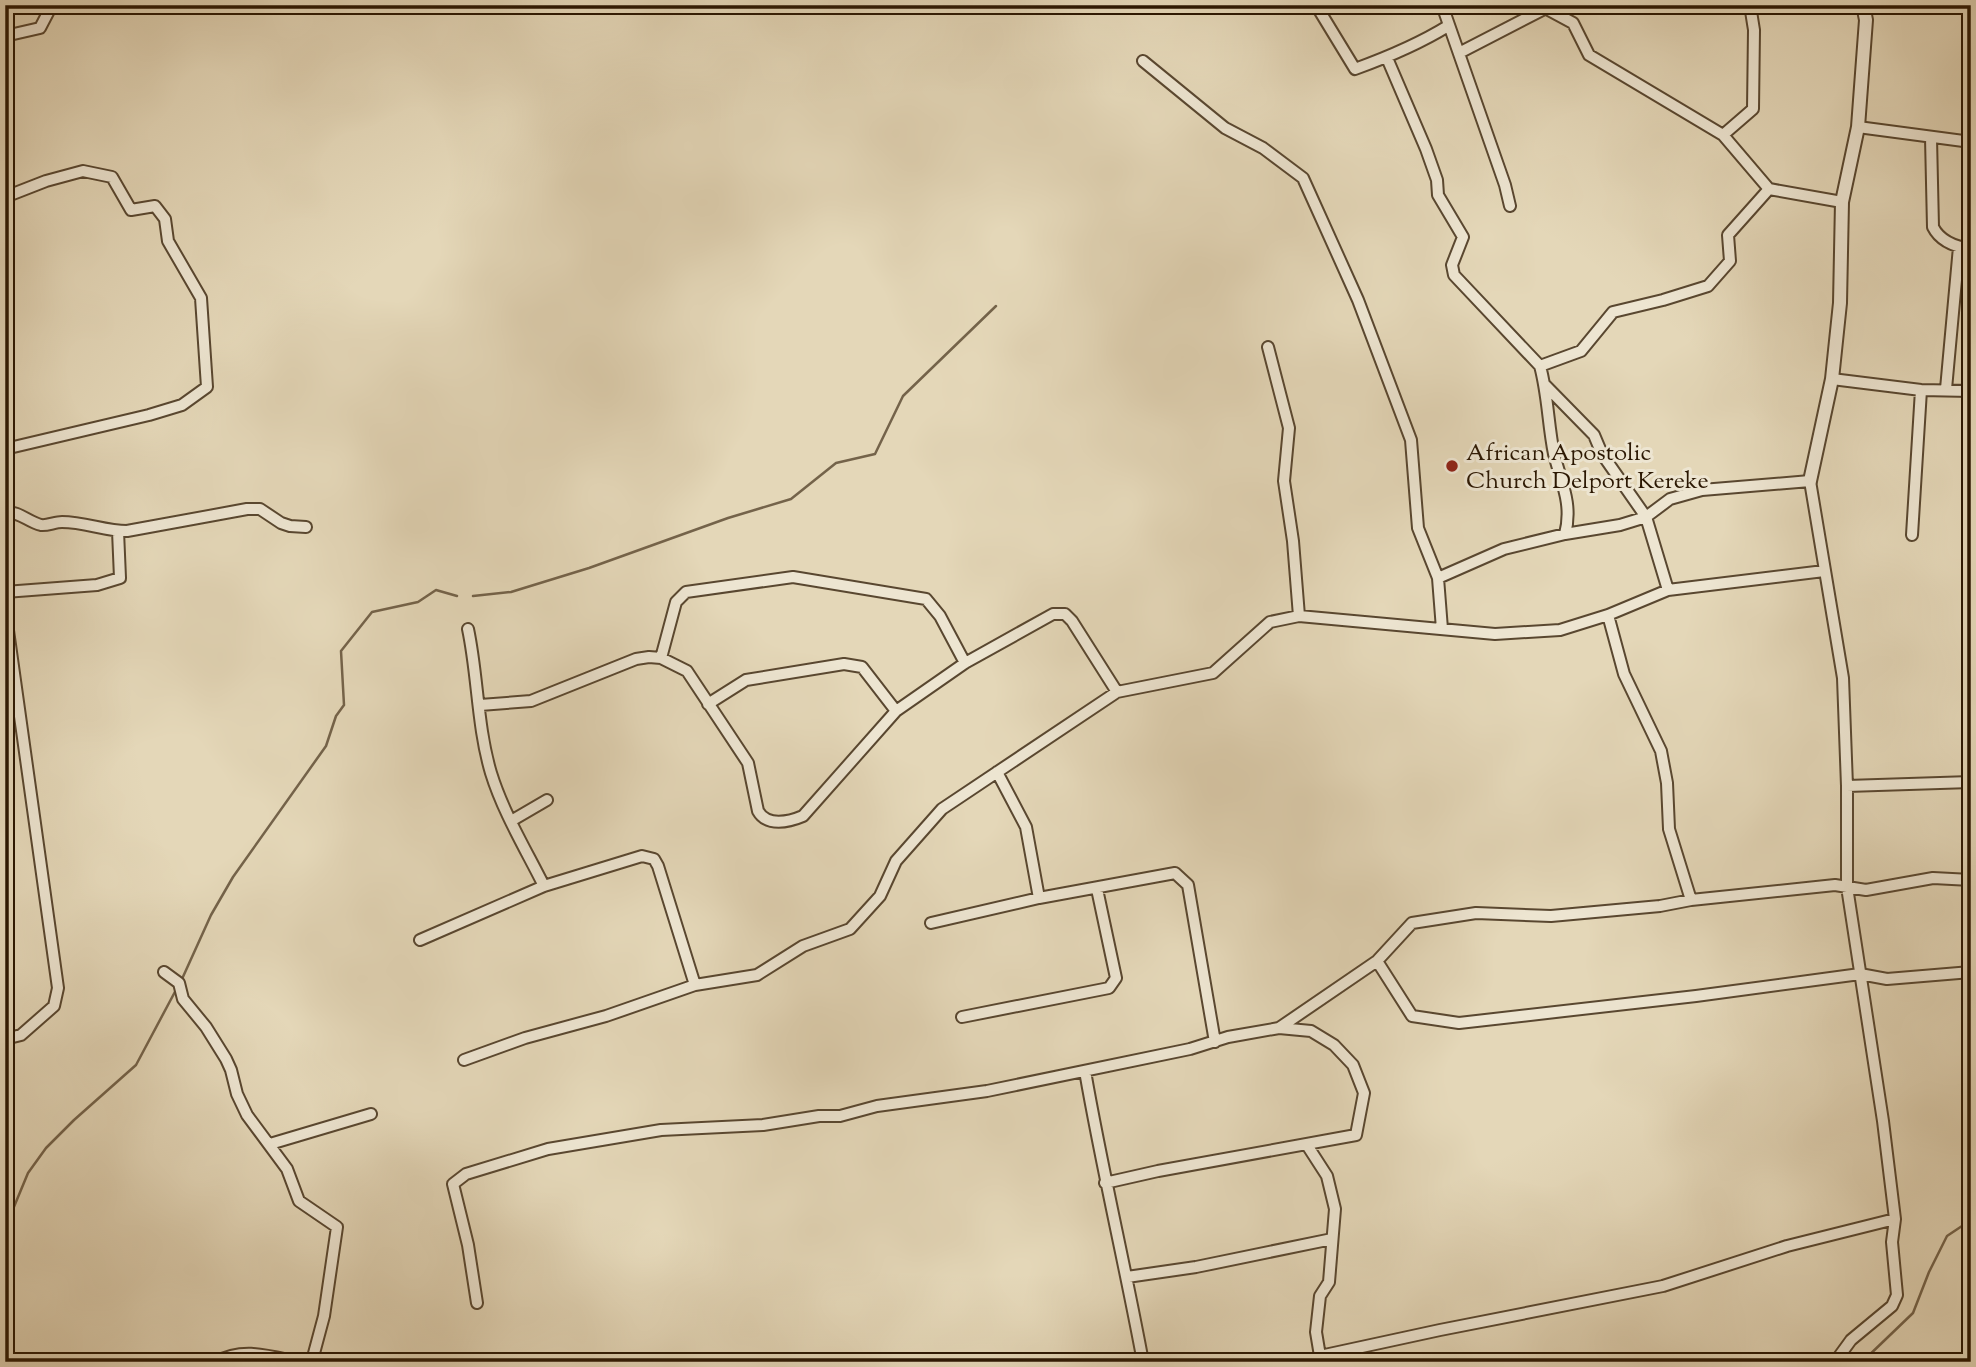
<svg xmlns="http://www.w3.org/2000/svg" width="1976" height="1367" font-family="'Sorts Mill Goudy',serif">
<rect width="100%" height="100%" fill="#e4d7b8"/>
<filter id="stains"><feTurbulence type="fractalNoise" baseFrequency=".00286" numOctaves="4"/><feColorMatrix values="0 0 0 0 .2 0 0 0 0 .09 0 0 0 0 .02 0 0 0 .5 -.17"/></filter>
<radialGradient id="worn" r=".72"><stop offset=".6" stop-color="#630" stop-opacity="0"/><stop offset="1" stop-color="#630" stop-opacity=".3"/></radialGradient>
<g fill="none" stroke-linecap="round" stroke-linejoin="round">
<path stroke="#74634a" stroke-width="2.5" d="M 473,596 L 511,592 L 589,568 L 728,518 L 791,499 L 836,463 L 875,454 L 903,396 L 996,306
M 182,979 L 211,915 L 233,877 L 326,746 L 336,716 L 344,705 L 341,651 L 372,612 L 418,602 L 436,590 L 457,596
M 5,1218 L 11,1214 L 28,1173 L 46,1148 L 74,1120 L 136,1065 L 177,988
M 1862,1362 L 1913,1313 L 1929,1272 L 1947,1236 L 1971,1220"/>
<defs>
<path id="minor" d="M 1237,5 L 1241,5
M 1316,5 L 1355,69 C 1388,57 1419,44 1448,26
M 1442,5 L 1505,185 L 1510,206
M 1547,9 L 1573,23 L 1589,55 L 1723,135 L 1769,189 L 1842,202
M 5,36 L 40,28 L 52,5
M 1459,53 L 1552,5
M 1387,58 L 1426,149 L 1437,180 L 1438,195 L 1463,237 L 1452,265 L 1454,275 L 1540,366 C 1548,395 1548,425 1554,454 C 1561,482 1573,504 1565,534
M 1143,61 L 1225,128 L 1263,148 L 1303,178 L 1358,300 L 1411,440 L 1418,528 L 1438,578 L 1442,629
M 1858,127 L 1971,142
M 1723,135 L 1753,109 L 1754,30 L 1750,5
M 1931,138 L 1933,227 C 1940,241 1956,247 1971,249
M 5,197 L 46,181 L 83,171 L 112,177 L 131,210 L 155,206 L 165,219 L 168,241 L 201,298 L 207,387 L 182,405 L 149,415 L 5,449
M 1268,347 L 1289,428 L 1284,481 L 1293,541 L 1299,616
M 1540,366 L 1581,351 L 1613,312 L 1663,300 L 1708,286 L 1730,261 L 1728,235 L 1769,189
M 1832,379 L 1921,390 L 1971,391
M 1545,385 L 1594,435 L 1602,454 L 1646,517 L 1668,590
M 1946,389 L 1959,247
M 5,512 C 19,511 28,522 41,525 C 47,526 55,522 62,522 C 85,522 105,531 127,531 L 247,509 L 260,509 L 281,523 L 290,526 L 306,527
M 1912,535 L 1921,390
M 1438,578 L 1504,549 L 1565,534 L 1620,525 L 1646,517 L 1670,499 L 1702,490 L 1810,481 L 1843,678 L 1847,786 L 1847,887 L 1883,1121 L 1895,1219 L 1892,1242 L 1897,1295 L 1892,1306 L 1851,1340 L 1835,1362
M 5,592 L 97,585 L 120,578 L 118,531
M 5,609 L 58,988 L 54,1006 L 21,1035 L 5,1039
M 1608,615 L 1624,674 L 1661,751 L 1667,783 L 1669,829 L 1691,900 L 1835,885 L 1866,890 L 1933,878 L 1971,880
M 468,629 C 478,676 477,726 491,773 C 503,812 526,850 544,886
M 661,658 L 676,602 L 686,592 L 793,577 L 926,599 L 940,616 L 965,663
M 708,704 L 746,680 L 844,664 L 862,667 L 896,711
M 480,705 L 531,701 L 636,659 L 649,657 L 661,658 L 687,671 L 748,763 L 758,811 C 767,827 789,822 803,816 L 896,711 L 965,663 L 1053,614 L 1065,614 L 1072,621 L 1117,692
M 997,772 L 1026,827 L 1039,898
M 1847,786 L 1971,782
M 511,821 L 547,800
M 931,923 L 1039,898 L 1175,873 L 1188,885 L 1215,1042
M 420,940 L 544,886 L 642,856 L 654,859 L 658,866 L 695,985
M 1377,961 L 1412,1016 L 1459,1023 L 1696,996 L 1860,974 L 1887,979 L 1971,972
M 164,972 L 179,983 L 183,999 L 206,1027 L 226,1059 L 231,1070 L 237,1094 L 247,1115 L 287,1169 L 299,1201 L 337,1227 L 324,1316 L 313,1357 L 306,1362
M 962,1017 L 1109,988 L 1116,978 L 1097,889
M 464,1060 L 525,1038 L 606,1016 L 695,985 L 757,975 L 803,946 L 850,929 L 880,896 L 896,861 L 942,809 L 1117,692 L 1213,673 L 1270,622 L 1299,616 L 1495,634 L 1560,630 L 1608,615 L 1668,590 L 1824,571
M 1085,1071 C 1102,1169 1125,1265 1143,1362
M 270,1144 L 371,1114
M 1307,1145 L 1327,1176 L 1335,1209 L 1329,1282 L 1320,1296 L 1316,1332 L 1320,1356 L 1440,1330 L 1663,1286 L 1787,1246 L 1895,1219
M 1105,1183 L 1158,1171 L 1356,1135 L 1364,1093 L 1353,1065 L 1334,1045 L 1311,1031 L 1279,1028
M 1127,1277 L 1196,1267 L 1332,1239
M 477,1303 L 468,1245 L 453,1184 L 466,1174 L 548,1149 L 661,1130 L 763,1125 L 819,1116 L 840,1116 L 877,1106 L 987,1091 L 1190,1049 L 1228,1037 L 1279,1028 L 1377,961 L 1412,923 L 1476,913 L 1551,916 L 1660,906 L 1691,900
M 216,1362 C 243,1347 269,1356 297,1362"/>
<path id="tertiary" d="M 1810,481 L 1832,379 L 1840,303 L 1842,202 L 1858,127 L 1866,20 L 1863,5"/>
</defs>
<use href="#minor" stroke="#594730" stroke-width="14"/>
<use href="#tertiary" stroke="#594730" stroke-width="16"/>
<use href="#minor" stroke="#ede5d1" stroke-width="10"/>
<use href="#tertiary" stroke="#ede5d1" stroke-width="12"/>
</g>
<circle fill="#8f2418" stroke="#ede5d1" stroke-width="2.5" cx="1452" cy="466" r="7"/>
<g text-anchor="middle" stroke-width="6" stroke-linejoin="round" paint-order="stroke">
<g font-size="24" fill="#2b1702" stroke="#ede5d1" text-anchor="start">
<text x="1466" y="460">African Apostolic<tspan x="1466" dy="28">Church Delport Kereke</tspan></text>
</g>
</g>
<rect width="1976" height="1367" fill="none" stroke="#e4d7b8" stroke-width="28"/>
<rect x="7" y="7" width="1962" height="1353" fill="none" stroke="#2b1702" stroke-width="3.5"/>
<rect x="14" y="14" width="1948" height="1339" fill="none" stroke="#2b1702" stroke-width="2"/>
<rect width="100%" height="100%" filter="url(#stains)"/>
<rect width="100%" height="100%" fill="url(#worn)"/>
</svg>
